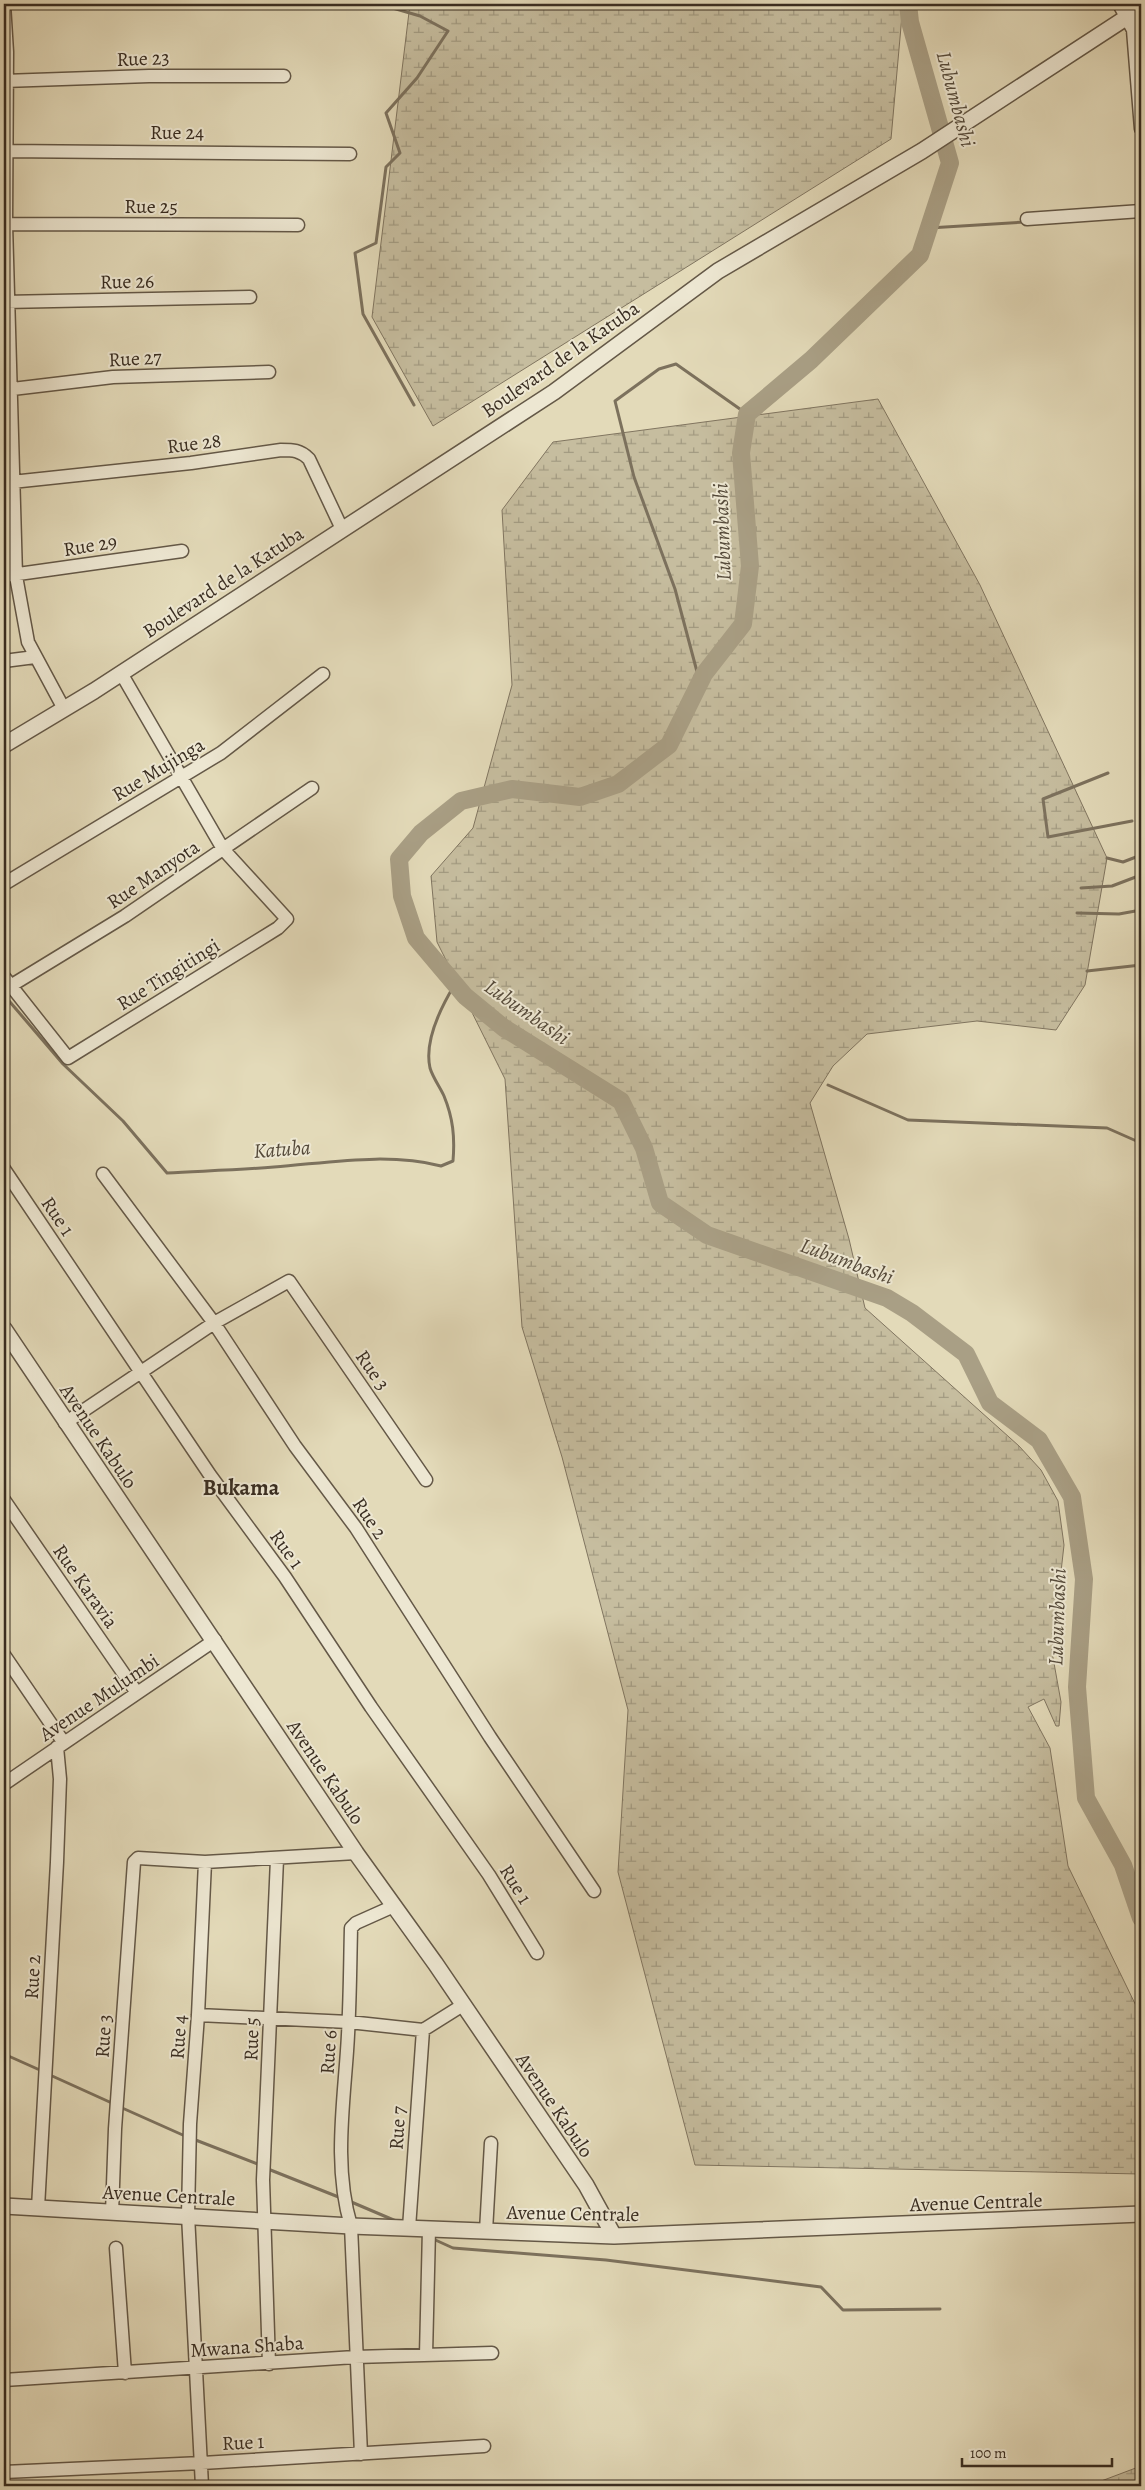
<svg xmlns="http://www.w3.org/2000/svg" width="1145" height="2490" font-family="Alegreya,serif">
<defs>
<pattern id="wetland-marsh" width="20" height="14" patternUnits="userSpaceOnUse" patternTransform="scale(1.25)"><rect width="20" height="14" fill="#c6bd9f"/><path d="M1 5h8M5 5V1M11 12h8M15 12V8" fill="none" stroke="#a29a81"/></pattern>
</defs>
<rect width="100%" height="100%" fill="#e3dab9"/>
<filter id="stains"><feTurbulence type="fractalNoise" baseFrequency=".004" numOctaves="4"/><feColorMatrix values="0 0 0 0 .2 0 0 0 0 .09 0 0 0 0 .02 0 0 0 .5 -.17"/></filter>
<radialGradient id="worn" r=".72"><stop offset=".6" stop-color="#630" stop-opacity="0"/><stop offset="1" stop-color="#630" stop-opacity=".3"/></radialGradient>
<path fill="url(#wetland-marsh)" stroke="#807560" d="M 410,4 L 903,4 L 891,139 L 433,426 L 372,317 Z
M 878,399 L 980,585 L 1107,858 L 1085,985 L 1056,1030 L 977,1021 L 867,1034 L 833,1066 L 810,1103 L 849,1239 L 865,1308 L 1019,1446 L 1041,1470 L 1058,1501 L 1064,1545 L 1052,1652 L 1061,1702 L 1059,1726 L 1056,1726 L 1044,1699 L 1028,1707 L 1050,1748 L 1068,1866 L 1141,2016 L 1141,2174 L 695,2165 L 618,1872 L 628,1710 L 562,1457 L 522,1327 L 505,1079 L 437,942 L 431,876 L 473,828 L 512,685 L 502,510 L 553,442 Z
M 1141,2466 L 1141,2486 L 1088,2486 Z"/>
<g fill="none" stroke-linecap="round" stroke-linejoin="round">
<path stroke="#7c715d" stroke-width="3" d="M 379,4 L 420,16 L 448,31 L 417,78 L 386,113 L 400,153 L 386,167 L 376,243 L 355,253 L 363,314 L 414,405
M 929,228 L 1025,222
M 700,683 L 675,589 L 634,477 L 615,401 L 659,369 L 676,364 L 747,414
M 1108,773 L 1043,799 L 1048,837 L 1132,821
M 1107,858 L 1123,862 L 1136,857
M 1081,888 L 1112,886 L 1141,875
M 1077,913 L 1119,914 L 1141,910
M 1087,971 L 1141,965
M 4,995 L 63,1064 L 123,1121 L 167,1173 C 202,1171 238,1170 274,1167 C 328,1163 387,1152 441,1166 L 453,1161 C 455,1137 453,1118 444,1096 C 440,1087 433,1078 430,1068 C 424,1041 441,1007 455,984
M 828,1085 L 908,1120 L 1107,1128 L 1141,1143
M 4,2054 L 42,2071
M 50,2075 L 114,2104
M 120,2107 L 185,2136
M 193,2139 L 260,2165
M 268,2169 L 341,2198
M 349,2201 L 396,2221
M 431,2238 L 453,2248 L 606,2260 L 821,2287 L 843,2310 L 940,2309"/>
<path stroke="#a99f85" stroke-width="18" d="M 908,4 L 910,22 L 950,163 L 920,255 L 811,360 L 747,414 L 741,453 L 750,566 L 743,624 L 704,674 L 669,745 L 618,784 L 580,797 L 512,789 L 461,801 L 421,833 L 399,859 L 402,896 L 416,938 L 465,996 L 504,1028 L 621,1101 L 644,1148 L 660,1203 L 707,1235 L 887,1298 L 912,1313 L 966,1354 L 990,1403 L 1039,1440 L 1072,1497 L 1084,1579 L 1077,1687 L 1086,1798 L 1123,1865 L 1141,1918"/>
<defs>
<path id="minor" d="M 4,4 L 7,52 L 6,224 L 16,576 L 28,642 L 64,709
M 1119,4 L 1133,30 L 1141,129
M 4,81 L 149,76 L 284,76
M 4,151 L 350,154
M 1027,219 L 1141,211
M 4,224 L 298,225
M 4,302 L 250,297
M 4,390 L 113,377 L 269,372
M 4,479 L 12,482 L 191,463 L 281,450 C 293,450 300,450 309,459 L 342,529
M 4,576 L 182,551
M 4,661 L 35,657
M 4,884 L 221,753 L 323,674
M 4,977 L 68,1058 L 278,928 L 287,919 L 223,849 L 121,673
M 12,985 L 125,916 L 312,788
M 4,1169 L 210,1475 L 285,1577 L 371,1707 L 489,1875 L 537,1953
M 103,1174 L 214,1323 L 295,1446 L 356,1528 L 490,1737 L 594,1891
M 65,1423 L 214,1323 L 289,1281 L 426,1480
M 4,1500 L 137,1693
M 4,1655 L 64,1743
M 4,1784 L 215,1640
M 198,2015 L 349,2022 L 423,2030 L 463,2005
M 38,2208 L 57,1862 L 60,1779 L 57,1747
M 112,2213 L 115,2129 L 134,1862 L 138,1858 L 205,1862 L 356,1853
M 409,2228 L 423,2030
M 486,2231 L 491,2143
M 116,2248 L 125,2373
M 426,2355 L 429,2229
M 269,2364 L 263,2180 L 277,1859
M 4,2380 L 355,2357 L 492,2353
M 361,2454 L 351,2226 C 334,2169 343,2109 347,2051 C 350,2010 350,1969 351,1928 L 356,1923 L 394,1906
M 4,2472 L 202,2463 L 484,2446
M 202,2486 L 188,2215 L 190,2124 L 198,2015 L 205,1862"/>
<path id="tertiary" d="M 4,745 L 94,691 L 554,392 L 718,271 L 922,151 L 1141,8
M 4,1329 L 356,1853 L 435,1963 L 586,2185 L 614,2236
M 4,2206 L 351,2226 L 614,2236 L 1141,2214"/>
</defs>
<use href="#minor" stroke="#645847" stroke-width="15"/>
<use href="#tertiary" stroke="#645847" stroke-width="18"/>
<use href="#minor" stroke="#ede7d2" stroke-width="12"/>
<use href="#tertiary" stroke="#ede7d2" stroke-width="15"/>
</g>
<g text-anchor="middle" stroke-width="4" stroke-linejoin="round" paint-order="stroke">
<g font-size="20" fill="#392d21" stroke="#ede7d2">
<text transform="translate(143 58) rotate(-2)" y="7">Rue 23</text>
<text x="177" y="139">Rue 24</text>
<text x="151" y="213">Rue 25</text>
<text transform="translate(127 281) rotate(-1)" y="7">Rue 26</text>
<text transform="translate(135 358) rotate(-3)" y="7">Rue 27</text>
<text transform="translate(560 359) rotate(-35)" y="7">Boulevard de la Katuba</text>
<text transform="translate(194 443) rotate(-7)" y="7">Rue 28</text>
<text transform="translate(90 545) rotate(-9)" y="7">Rue 29</text>
<text transform="translate(223 582) rotate(-33)" y="7">Boulevard de la Katuba</text>
<text transform="translate(158 769) rotate(-31)" y="7">Rue Mujinga</text>
<text transform="translate(153 874) rotate(-34)" y="7">Rue Manyota</text>
<text transform="translate(168 974) rotate(-32)" y="7">Rue Tingitingi</text>
<text transform="translate(58 1216) rotate(56)" y="7">Rue 1</text>
<text transform="translate(373 1370) rotate(55)" y="7">Rue 3</text>
<text transform="translate(99 1436) rotate(56)" y="7">Avenue Kabulo</text>
<text transform="translate(370 1518) rotate(56)" y="7">Rue 2</text>
<text transform="translate(287 1549) rotate(54)" y="7">Rue 1</text>
<text transform="translate(86 1586) rotate(55)" y="7">Rue Karavia</text>
<text transform="translate(99 1697) rotate(-34)" y="7">Avenue Mulumbi</text>
<text transform="translate(326 1772) rotate(56)" y="7">Avenue Kabulo</text>
<text transform="translate(516 1884) rotate(58)" y="7">Rue 1</text>
<text transform="translate(32 1977) rotate(-87)" y="7">Rue 2</text>
<text transform="translate(103 2036) rotate(-86)" y="7">Rue 3</text>
<text transform="translate(178 2037) rotate(-86)" y="7">Rue 4</text>
<text transform="translate(251 2039) rotate(-88)" y="7">Rue 5</text>
<text transform="translate(328 2052) rotate(-86)" y="7">Rue 6</text>
<text transform="translate(555 2105) rotate(56)" y="7">Avenue Kabulo</text>
<text transform="translate(397 2128) rotate(-86)" y="7">Rue 7</text>
<text transform="translate(169 2195) rotate(3)" y="7">Avenue Centrale</text>
<text transform="translate(976 2202) rotate(-2)" y="7">Avenue Centrale</text>
<text transform="translate(573 2213) rotate(1)" y="7">Avenue Centrale</text>
<text transform="translate(247 2346) rotate(-4)" y="7">Mwana Shaba</text>
<text transform="translate(243 2442) rotate(-3)" y="7">Rue 1</text>
</g>
<g font-size="21" font-style="italic" fill="#554a3a" stroke="#ede7d2">
<text transform="translate(956 99) rotate(75)" y="7">Lubumbashi</text>
<text transform="translate(722 532) rotate(-92)" y="7">Lubumbashi</text>
<text transform="translate(527 1012) rotate(35)" y="7">Lubumbashi</text>
<text transform="translate(282 1149) rotate(-4)" y="7">Katuba</text>
<text transform="translate(847 1261) rotate(20)" y="7">Lubumbashi</text>
<text transform="translate(1057 1617) rotate(-88)" y="7">Lubumbashi</text>
</g>
<g font-size="22" font-weight="bold" fill="#392d21" stroke="#ede7d2">
<text x="241" y="1495">Bukama</text>
</g>
</g>
<rect width="1145" height="2490" fill="none" stroke="#e3dab9" stroke-width="20"/>
<rect x="5" y="5" width="1135" height="2480" fill="none" stroke="#392d21" stroke-width="2.5"/>
<rect x="10" y="10" width="1125" height="2470" fill="none" stroke="#392d21"/>
<path d="M962 2458v8h150v-8" fill="none" stroke="#392d21" stroke-width="2.5"/>
<text x="970" y="2458" font-size="15" fill="#392d21" stroke="#ede7d2" stroke-width="4" paint-order="stroke">100 m</text>
<rect width="100%" height="100%" filter="url(#stains)"/>
<rect width="100%" height="100%" fill="url(#worn)"/>
</svg>
